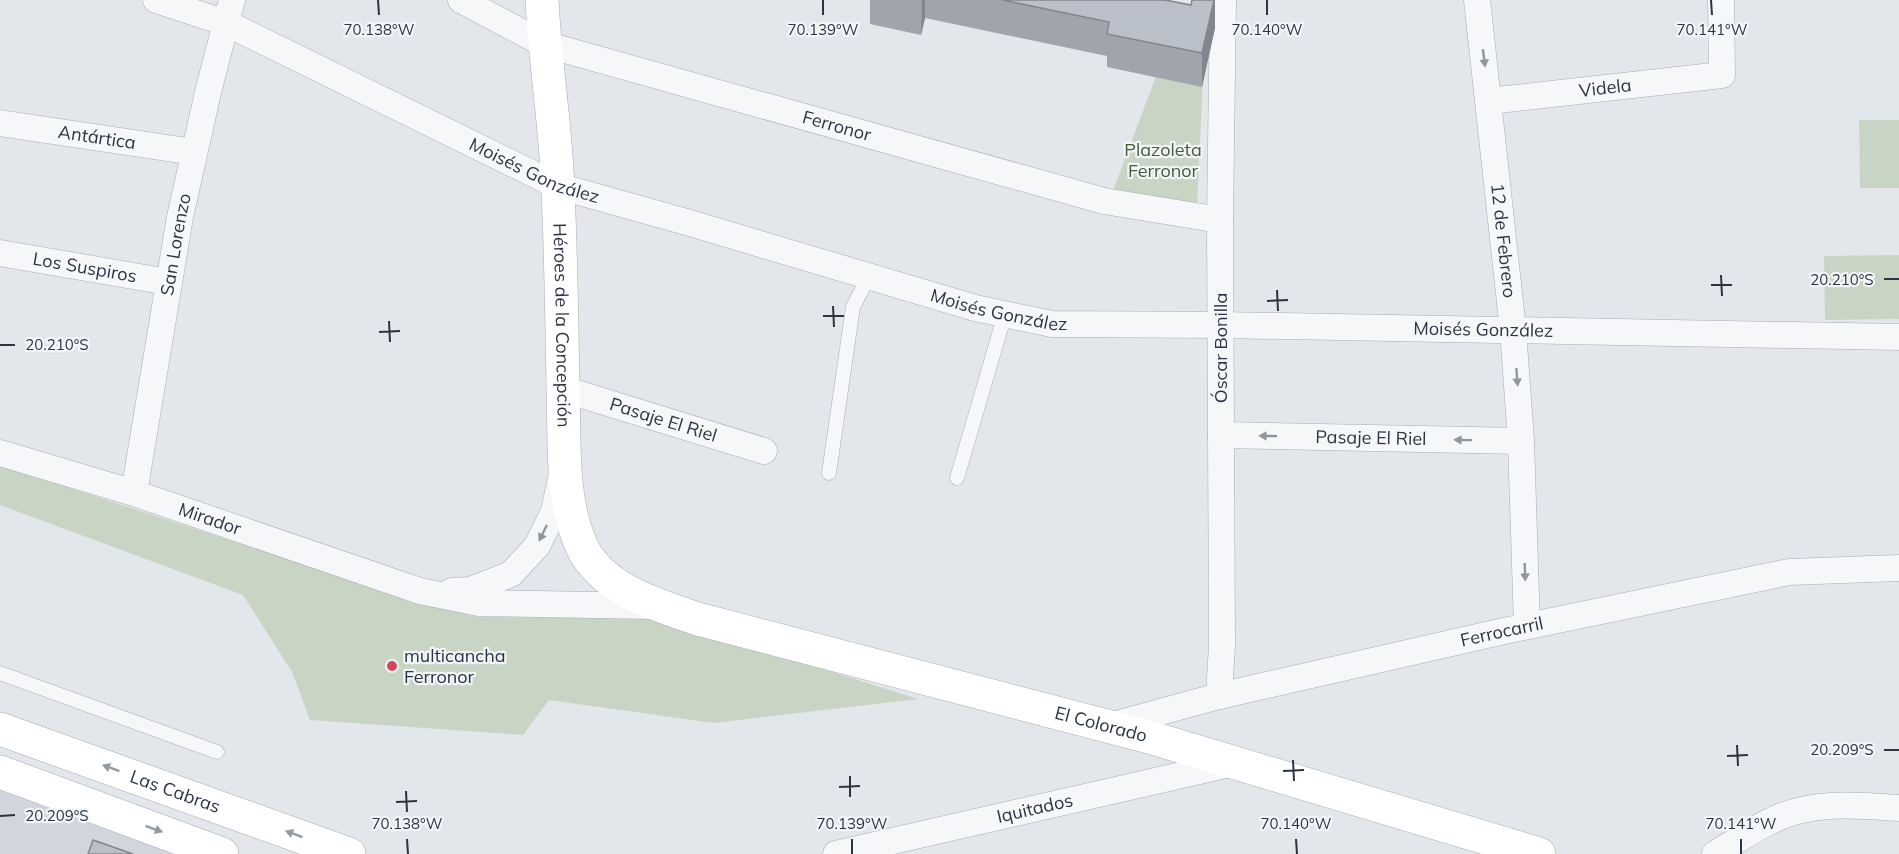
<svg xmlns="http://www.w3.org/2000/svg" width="1899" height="854" font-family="Mulish,sans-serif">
<rect width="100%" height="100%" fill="#e3e6eb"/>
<path fill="#d1d6dd" d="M 0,790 L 174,854 L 0,854 Z"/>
<path fill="#c9d5c4" d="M 1158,71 L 1203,76 L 1197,205 L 1113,191 Z
M 1859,120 L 1899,120 L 1899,188 L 1860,188 Z
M 1899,255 L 1899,319 L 1825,320 L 1824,256 Z
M 0,465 L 425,604 L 477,617 L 661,618 L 918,699 L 714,723 L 549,700 L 523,735 L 310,720 L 292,672 L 243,595 L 0,505 Z"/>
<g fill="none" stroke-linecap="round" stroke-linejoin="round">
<defs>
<path id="lane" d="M 829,473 L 853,307 L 869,276
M 957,478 L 1005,314
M 0,673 L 217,752"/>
<g id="street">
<path id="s1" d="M 156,0 L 226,23 L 558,186 L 690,223 L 975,308 L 1052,324 L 1221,325 L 1899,337"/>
<path id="s2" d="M 461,0 L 544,44 L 1104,201 L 1220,220"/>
<path id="s3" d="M 1477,0 L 1513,330 L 1521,441 L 1527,626"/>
<path id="s4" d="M 1489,101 L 1722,75 L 1721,0"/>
<path id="s5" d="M 0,123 L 194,152"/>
<path id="s6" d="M 0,253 L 168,282"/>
<path id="s7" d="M 563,389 L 764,451"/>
<path id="s8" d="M 1221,435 L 1521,441"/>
<path id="s9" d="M 0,453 L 134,493 L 420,591 L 479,603 L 653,606"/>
<path id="s10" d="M 134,493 L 180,217 L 209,88 L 232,0"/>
<path d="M 452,591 L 470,590 L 511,574 L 537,546 L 554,511 L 561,478"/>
<path d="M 1219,696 L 1222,645 L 1220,220 L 1223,0"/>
<path id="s11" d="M 1109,726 L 1219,696 L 1504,631 L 1789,572 L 1899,568"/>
<path id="s12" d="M 836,854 L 1234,763"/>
<path d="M 1715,854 C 1742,838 1771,816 1802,810 C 1834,803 1866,806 1899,808"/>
</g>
<g id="secondary">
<path id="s13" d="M 542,0 C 545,64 556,127 558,190 C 561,257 562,323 563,390 C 565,442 560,498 582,547 C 602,589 656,605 698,619 L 1149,737 L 1539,854"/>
</g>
<g id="primary">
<path id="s14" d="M 0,729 L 349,854"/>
<path d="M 0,772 L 222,854"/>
</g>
</defs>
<use href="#lane" stroke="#a8adb6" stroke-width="15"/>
<use href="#street" stroke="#a8adb6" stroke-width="27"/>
<use href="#secondary" stroke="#a8adb6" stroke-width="34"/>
<use href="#primary" stroke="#a2abb7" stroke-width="34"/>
<use href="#lane" stroke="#f6f7f9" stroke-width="14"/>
<use href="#street" stroke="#f6f7f9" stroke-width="26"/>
<use href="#secondary" stroke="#fff" stroke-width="33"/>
<use href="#primary" stroke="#fff" stroke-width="33"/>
</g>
<path fill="#a0a5ad" d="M 870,0 L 1165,0 L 1191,5 L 1215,0 L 1215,28 L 1202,87 L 1107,67 L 1107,56 L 925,18 L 921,35 L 870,24 Z"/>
<path fill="#82868d" d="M 922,0 L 925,0 L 925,18 L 921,35 Z
M 1214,0 L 1215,0 L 1215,28 L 1202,87 L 1202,53 Z"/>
<path fill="#bac0c9" stroke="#82868d" stroke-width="1.5" d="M 1002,0 L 1165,0 L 1191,5 L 1192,0 L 1214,0 L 1202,53 L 1107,34 L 1109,22 Z
M 93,840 L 133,854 L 88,854 Z"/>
<defs><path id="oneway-solid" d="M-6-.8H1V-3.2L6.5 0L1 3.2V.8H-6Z" transform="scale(1.5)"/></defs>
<g fill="#90969e">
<use href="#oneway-solid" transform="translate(1484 58) rotate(83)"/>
<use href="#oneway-solid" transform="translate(1517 377) rotate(86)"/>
<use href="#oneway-solid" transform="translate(1268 436) rotate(-179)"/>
<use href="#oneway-solid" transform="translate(1463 440) rotate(-179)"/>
<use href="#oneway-solid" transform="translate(543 533) rotate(116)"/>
<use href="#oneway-solid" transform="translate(1525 572) rotate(88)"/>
</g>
<g fill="#949aa2">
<use href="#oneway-solid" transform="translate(111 768) rotate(-160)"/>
<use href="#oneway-solid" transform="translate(154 829) rotate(20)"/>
<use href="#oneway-solid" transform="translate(294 834) rotate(-160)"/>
</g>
<path fill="none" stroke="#2a3444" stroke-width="2" d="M 378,0 L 379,15M 823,0 L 823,15M 1267,0 L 1267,15M 1711,0 L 1712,15M 1721,275 L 1722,296M 1884,279 L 1899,279M 1711,285 L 1732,285M 1277,290 L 1278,311M 1267,301 L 1288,300M 833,306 L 834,327M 823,316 L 844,316M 389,321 L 390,342M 379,332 L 400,331M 0,345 L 15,345M 1737,745 L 1738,766M 1884,750 L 1899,750M 1727,756 L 1748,755M 1293,760 L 1294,781M 1283,771 L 1304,770M 850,776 L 850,797M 839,787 L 860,786M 406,791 L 407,812M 396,802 L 417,801M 0,816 L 15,815M 407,839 L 408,854M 852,839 L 852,854M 1296,839 L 1297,854M 1741,839 L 1741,854"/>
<circle fill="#d1475e" stroke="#f3f5f8" stroke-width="2" cx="392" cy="666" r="6"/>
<g text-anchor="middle" stroke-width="4.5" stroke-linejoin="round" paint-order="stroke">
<g font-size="18" fill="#2a3444" stroke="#f3f5f8">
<text dy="6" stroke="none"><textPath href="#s4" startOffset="117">Videla</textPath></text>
<text dy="6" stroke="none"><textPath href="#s2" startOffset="398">Ferronor</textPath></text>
<text dy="6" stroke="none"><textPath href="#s5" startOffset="98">Antártica</textPath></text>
<text dy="6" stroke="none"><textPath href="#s1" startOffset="416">Moisés González</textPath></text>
<text dy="6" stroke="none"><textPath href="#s3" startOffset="242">12 de Febrero</textPath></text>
<text dy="6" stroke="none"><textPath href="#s10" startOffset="252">San Lorenzo</textPath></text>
<text dy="6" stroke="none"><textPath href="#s6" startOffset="86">Los Suspiros</textPath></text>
<text dy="6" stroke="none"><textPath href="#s1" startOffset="902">Moisés González</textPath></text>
<text dy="6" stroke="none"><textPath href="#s13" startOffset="326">Héroes de la Concepción</textPath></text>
<text dy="6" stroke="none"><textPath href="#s1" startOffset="1388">Moisés González</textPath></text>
<text transform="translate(1221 348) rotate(-90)" y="6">Óscar Bonilla</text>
<text dy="6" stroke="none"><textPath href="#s7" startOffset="105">Pasaje El Riel</textPath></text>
<text dy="6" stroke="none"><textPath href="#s8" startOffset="150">Pasaje El Riel</textPath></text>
<text dy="6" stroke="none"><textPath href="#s9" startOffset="220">Mirador</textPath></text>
<text dy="6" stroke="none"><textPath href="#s11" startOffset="404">Ferrocarril</textPath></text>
<text dy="6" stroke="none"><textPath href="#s13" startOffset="1107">El Colorado</textPath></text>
<text dy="6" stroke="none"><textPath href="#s14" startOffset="186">Las Cabras</textPath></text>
<text dy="6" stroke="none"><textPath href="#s12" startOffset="204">Iquitados</textPath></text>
</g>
<g font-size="18" fill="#406037" stroke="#f3f5f8">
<text x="1163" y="156">Plazoleta<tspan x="1163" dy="21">Ferronor</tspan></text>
</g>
<g font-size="18" fill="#2a3444" stroke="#f3f5f8" text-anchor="start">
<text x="404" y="662">multicancha<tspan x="404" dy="21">Ferronor</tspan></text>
</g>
</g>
<g font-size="15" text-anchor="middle" fill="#2a3444" stroke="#f3f5f8" stroke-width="4.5" stroke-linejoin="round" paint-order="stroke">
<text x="379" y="35">70.138°W</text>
<text x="823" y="35">70.139°W</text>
<text x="1267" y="35">70.140°W</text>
<text x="1712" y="35">70.141°W</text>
<text x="1842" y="285">20.210°S</text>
<text x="57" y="350">20.210°S</text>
<text x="1842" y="755">20.209°S</text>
<text x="57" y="821">20.209°S</text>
<text x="407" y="829">70.138°W</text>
<text x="852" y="829">70.139°W</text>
<text x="1296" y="829">70.140°W</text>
<text x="1741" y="829">70.141°W</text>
</g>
</svg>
